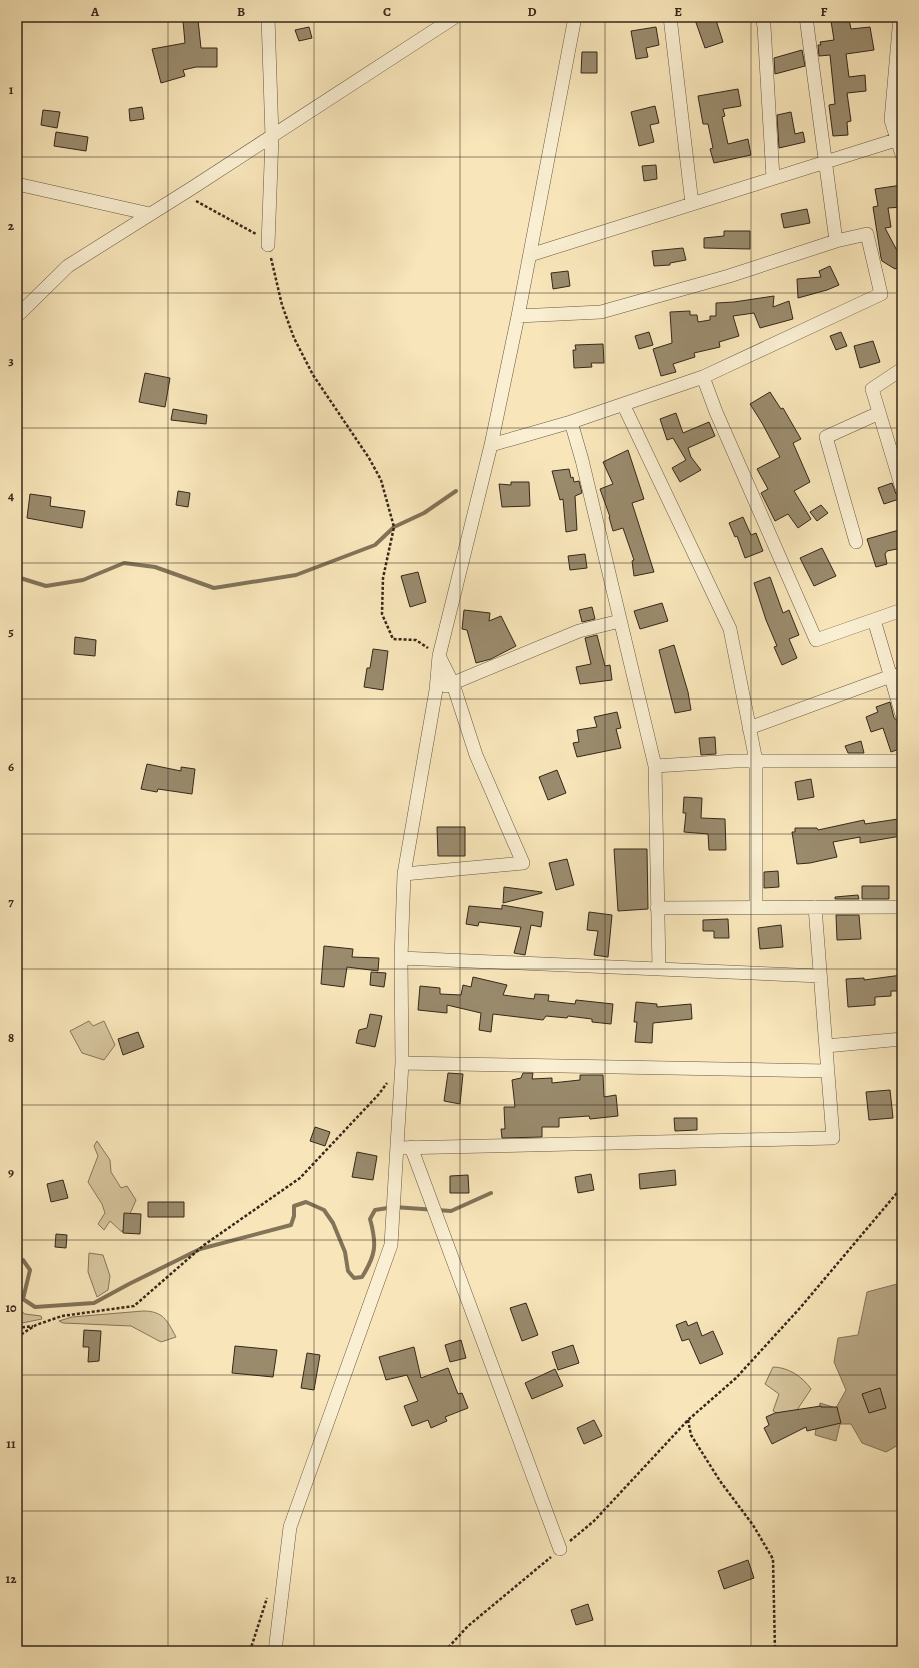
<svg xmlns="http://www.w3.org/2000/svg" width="919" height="1668" font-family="Alegreya,serif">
<rect width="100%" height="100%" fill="#f8e6ba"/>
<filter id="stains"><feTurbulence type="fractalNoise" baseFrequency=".005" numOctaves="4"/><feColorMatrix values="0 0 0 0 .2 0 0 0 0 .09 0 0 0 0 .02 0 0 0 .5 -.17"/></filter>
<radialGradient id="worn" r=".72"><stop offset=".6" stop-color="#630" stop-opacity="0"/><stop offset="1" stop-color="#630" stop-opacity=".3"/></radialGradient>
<path fill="#d7c69f" stroke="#86775c" d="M 89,1021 L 93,1026 L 104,1021 L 115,1045 L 104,1060 L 82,1053 L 70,1031 Z
M 97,1141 L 110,1160 L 111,1172 L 121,1188 L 127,1186 L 136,1200 L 122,1232 L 110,1221 L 104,1230 L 98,1224 L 105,1213 L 102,1204 L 88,1182 L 98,1156 L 94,1146 Z
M 89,1253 L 103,1255 L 110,1276 L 108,1290 L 97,1297 L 88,1272 Z
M 17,1308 L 25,1314 L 41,1316 L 42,1319 L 17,1324 Z
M 143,1311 C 163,1311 167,1320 176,1337 L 161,1342 L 131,1326 L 63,1323 L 59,1321 L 72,1317 Z
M 773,1367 C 788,1367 803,1377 811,1389 L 799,1407 L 792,1422 L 773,1411 L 779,1394 L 765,1384 Z"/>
<path fill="#b6a583" stroke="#827359" d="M 897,1284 L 902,1288 L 902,1445 L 900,1444 L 886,1452 L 862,1443 L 851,1424 L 840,1424 L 836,1441 L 815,1435 L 820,1403 L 836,1408 L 846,1390 L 834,1362 L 838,1338 L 858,1335 L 867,1292 Z"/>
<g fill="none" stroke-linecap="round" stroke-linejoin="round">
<path stroke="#827359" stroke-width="4" d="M 17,577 L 46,586 L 83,580 L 124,563 L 155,567 L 214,588 L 296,575 L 375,545 L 394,527 L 424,513 L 456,491
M 17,1260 L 23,1260 L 30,1270 L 23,1299 L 35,1307 L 94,1303 L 129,1284 L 200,1249 L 291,1225 L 294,1216 L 294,1206 L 306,1202 L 324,1210 L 333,1223 L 345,1252 L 348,1271 L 354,1278 L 362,1277 C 376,1255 377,1244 370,1219 L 375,1210 L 394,1207 L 451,1211 L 491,1193"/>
</g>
<path fill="#9a8b6d" stroke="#352819" d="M 694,17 L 715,17 L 723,42 L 705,48 Z
M 849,19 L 851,29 L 870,27 L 874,50 L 846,54 L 849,77 L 865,75 L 866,91 L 847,93 L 851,121 L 847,122 L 848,135 L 833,136 L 829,105 L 835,104 L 830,55 L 819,56 L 818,45 L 821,45 L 820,42 L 834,40 L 831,21 Z
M 198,20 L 201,48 L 217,48 L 217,67 L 196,67 L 183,70 L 185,76 L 161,83 L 152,49 L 185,43 L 183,21 Z
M 309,27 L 312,38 L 299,41 L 295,30 Z
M 656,27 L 659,45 L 646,48 L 648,57 L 636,59 L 631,31 Z
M 802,50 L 805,66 L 775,74 L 774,58 Z
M 582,52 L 597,52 L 597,73 L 581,73 Z
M 738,89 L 741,106 L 723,109 L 725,116 L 722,117 L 728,144 L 748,139 L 751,155 L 714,163 L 710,149 L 713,148 L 708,124 L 703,124 L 698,96 Z
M 655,106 L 659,123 L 650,125 L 654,142 L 639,146 L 631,112 Z
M 142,107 L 144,119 L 130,121 L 129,109 Z
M 43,110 L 60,112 L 57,128 L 41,125 Z
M 791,112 L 795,134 L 803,132 L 805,142 L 779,148 L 777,115 Z
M 56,132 L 88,137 L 86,151 L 54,146 Z
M 656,165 L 657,179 L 644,181 L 642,166 Z
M 902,185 L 902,207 L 888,208 L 891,227 L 885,228 L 902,260 L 902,265 L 895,269 L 882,261 L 881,258 L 873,207 L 878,206 L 875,189 Z
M 807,209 L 810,223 L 784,228 L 781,214 Z
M 724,231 L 750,231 L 750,249 L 704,248 L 704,238 L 724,236 Z
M 683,248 L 686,260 L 670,263 L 670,265 L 654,266 L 652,251 Z
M 830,266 L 839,285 L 827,290 L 798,298 L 797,279 L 821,277 L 819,271 Z
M 568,271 L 570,286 L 553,289 L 551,273 Z
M 774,296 L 773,307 L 789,301 L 793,319 L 760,328 L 754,313 L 733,316 L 739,336 L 719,342 L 720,347 L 694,353 L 695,357 L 673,364 L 676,372 L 661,376 L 653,349 L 672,343 L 670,312 L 690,311 L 690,315 L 697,315 L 698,322 L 710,320 L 710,316 L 716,316 L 716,303 L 734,302 Z
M 649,332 L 653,345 L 639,349 L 635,336 Z
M 841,332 L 847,346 L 836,350 L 830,336 Z
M 873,341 L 880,362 L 860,368 L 854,346 Z
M 603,344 L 604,363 L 591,363 L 592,367 L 574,368 L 573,350 L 576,350 L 575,345 Z
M 145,373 L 170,378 L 165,407 L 139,402 Z
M 770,392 L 781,409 L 783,408 L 801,439 L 793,443 L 810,482 L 794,491 L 811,519 L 798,528 L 788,514 L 775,521 L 761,493 L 768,489 L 757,469 L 780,457 L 762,423 L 750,404 Z
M 173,409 L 207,415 L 206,424 L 171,420 Z
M 676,413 L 683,433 L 709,422 L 715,436 L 688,448 L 691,457 L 701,470 L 680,482 L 672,468 L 686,460 L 673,438 L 667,440 L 660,419 Z
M 628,450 L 644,499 L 632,503 L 654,572 L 634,576 L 632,561 L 634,560 L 623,528 L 613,531 L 609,517 L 610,517 L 600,489 L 613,484 L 603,462 Z
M 569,469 L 571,478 L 573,477 L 574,482 L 579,481 L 582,493 L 575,496 L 577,530 L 566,532 L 563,499 L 560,500 L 552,471 Z
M 511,482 L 529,482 L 530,506 L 502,507 L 499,484 L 511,485 Z
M 892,483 L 896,494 L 902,496 L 902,498 L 884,504 L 878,488 Z
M 178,491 L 190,493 L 188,507 L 176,505 Z
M 30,494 L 51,497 L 50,506 L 85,511 L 82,528 L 27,518 Z
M 821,505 L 828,513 L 817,521 L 810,512 Z
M 743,517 L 751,535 L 756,533 L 763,551 L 745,558 L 737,536 L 735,537 L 729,523 Z
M 899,530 L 902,548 L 887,551 L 885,554 L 887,564 L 876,567 L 867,539 Z
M 822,548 L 836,576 L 814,586 L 800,558 Z
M 585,554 L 587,568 L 570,570 L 568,556 Z
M 418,572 L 426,602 L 410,607 L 401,576 Z
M 770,577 L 783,613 L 789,610 L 799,635 L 789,639 L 797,658 L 782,665 L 774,647 L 777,646 L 766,620 L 754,583 Z
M 662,603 L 668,621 L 640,629 L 634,611 Z
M 592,607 L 595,619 L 582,622 L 579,610 Z
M 464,610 L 490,613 L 489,621 L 501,616 L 516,646 L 491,659 L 476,663 L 467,630 L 462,629 Z
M 597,635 L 605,666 L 610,665 L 612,680 L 580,684 L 576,667 L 591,664 L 585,638 Z
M 75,637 L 96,640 L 95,656 L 74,654 Z
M 674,645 L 688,692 L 691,710 L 675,713 L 659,650 Z
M 373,649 L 388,651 L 383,690 L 364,687 L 367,668 L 370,668 Z
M 890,702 L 894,718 L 899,722 L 897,723 L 902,738 L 902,748 L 891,752 L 883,728 L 871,732 L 866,717 L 878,712 L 876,707 Z
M 617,712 L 621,728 L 616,729 L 621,748 L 577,757 L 573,743 L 579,742 L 577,730 L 597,727 L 594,717 Z
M 715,737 L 716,754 L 701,755 L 699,738 Z
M 861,741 L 864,753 L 848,753 L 845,746 Z
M 147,764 L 181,771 L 181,767 L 195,769 L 192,794 L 158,789 L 157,792 L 141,789 Z
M 557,770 L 566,793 L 548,800 L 539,777 Z
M 811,779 L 814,797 L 798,800 L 795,782 Z
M 684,797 L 702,798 L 701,818 L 725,819 L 726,850 L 709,850 L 708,834 L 684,832 L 686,813 L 683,813 Z
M 898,819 L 901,836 L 860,843 L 860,837 L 833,842 L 837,857 L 810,863 L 797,864 L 792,832 L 795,832 L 795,828 L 817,828 L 818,830 L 864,820 L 865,824 Z
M 437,827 L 465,827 L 465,856 L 438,856 Z
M 614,849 L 647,849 L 648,909 L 618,911 Z
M 567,859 L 574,885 L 556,890 L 549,863 Z
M 778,871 L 779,887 L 764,888 L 764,872 Z
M 862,886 L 889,886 L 889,899 L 862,899 Z
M 504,887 L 542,892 L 542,893 L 503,903 Z
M 858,895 L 859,899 L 835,899 L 835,897 Z
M 502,905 L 543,912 L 541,927 L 531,925 L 525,955 L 514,953 L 521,927 L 479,922 L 478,926 L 466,924 L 469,906 L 502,909 Z
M 589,912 L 612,915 L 608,957 L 594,955 L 598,931 L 587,930 Z
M 836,915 L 859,915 L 861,939 L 837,940 Z
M 728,919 L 729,938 L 714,938 L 714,931 L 703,931 L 703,920 Z
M 781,925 L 783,947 L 760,949 L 758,928 Z
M 324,946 L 353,949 L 352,957 L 379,958 L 378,971 L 347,967 L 344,987 L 321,984 Z
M 371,972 L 386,973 L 384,987 L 370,985 Z
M 902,975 L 902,991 L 891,991 L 891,996 L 875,997 L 875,1005 L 848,1007 L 846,979 L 864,978 L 864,980 Z
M 473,977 L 507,985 L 503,995 L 534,999 L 535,994 L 549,995 L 548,1001 L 575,1004 L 576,1000 L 613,1004 L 611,1024 L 592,1022 L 592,1019 L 568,1016 L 567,1018 L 546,1016 L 543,1020 L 493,1014 L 491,1032 L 479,1030 L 481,1013 L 447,1005 L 447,1013 L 418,1010 L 420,986 L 440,988 L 440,994 L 461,995 L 463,985 L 471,987 Z
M 636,1002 L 657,1004 L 657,1007 L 691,1004 L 692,1019 L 653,1023 L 652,1043 L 635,1042 L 637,1022 L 634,1022 Z
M 370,1014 L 382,1016 L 375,1047 L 356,1043 L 359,1030 L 367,1028 Z
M 138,1032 L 144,1047 L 123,1055 L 118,1039 Z
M 448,1073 L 463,1074 L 460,1104 L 444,1101 Z
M 523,1073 L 533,1073 L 532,1079 L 552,1078 L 552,1083 L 580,1080 L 580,1075 L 603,1075 L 604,1097 L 616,1095 L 618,1116 L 590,1119 L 589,1116 L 559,1118 L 559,1127 L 542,1127 L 542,1137 L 502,1138 L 501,1129 L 505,1129 L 504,1107 L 515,1107 L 512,1080 L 521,1078 Z
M 890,1090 L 893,1118 L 869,1120 L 866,1092 Z
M 674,1118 L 697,1118 L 697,1130 L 675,1131 Z
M 315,1127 L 330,1132 L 325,1146 L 310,1141 Z
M 357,1152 L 377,1156 L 373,1180 L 352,1177 Z
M 675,1170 L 676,1185 L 640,1189 L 639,1174 Z
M 591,1174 L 594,1190 L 578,1193 L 575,1177 Z
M 468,1175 L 469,1193 L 450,1193 L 450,1176 Z
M 63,1180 L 68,1198 L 51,1202 L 47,1184 Z
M 148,1202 L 184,1202 L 184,1217 L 148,1217 Z
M 124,1213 L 141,1214 L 140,1234 L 123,1233 Z
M 56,1234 L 67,1235 L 66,1248 L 55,1247 Z
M 526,1303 L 538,1335 L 522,1341 L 510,1308 Z
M 686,1321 L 688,1326 L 697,1322 L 702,1336 L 713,1331 L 723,1354 L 700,1364 L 689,1339 L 682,1341 L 676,1325 Z
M 84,1330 L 101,1331 L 99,1361 L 88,1362 L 89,1347 L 83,1347 Z
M 461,1340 L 466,1358 L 450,1362 L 445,1345 Z
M 573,1345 L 579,1363 L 558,1370 L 552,1352 Z
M 235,1346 L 277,1350 L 273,1377 L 232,1373 Z
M 414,1347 L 421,1378 L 448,1368 L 458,1394 L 462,1393 L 468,1408 L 445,1417 L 447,1421 L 431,1428 L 428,1420 L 412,1426 L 404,1406 L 418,1401 L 407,1375 L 386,1380 L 379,1357 Z
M 307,1353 L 320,1355 L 314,1390 L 301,1388 Z
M 555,1369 L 563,1386 L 532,1399 L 525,1383 Z
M 880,1388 L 886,1408 L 869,1413 L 862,1394 Z
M 821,1406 L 821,1407 L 837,1407 L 841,1423 L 807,1431 L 806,1427 L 772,1444 L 764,1428 L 769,1425 L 766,1417 L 775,1413 Z
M 594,1420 L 602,1436 L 584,1444 L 577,1428 Z
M 748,1560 L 754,1578 L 724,1589 L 718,1571 Z
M 588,1604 L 593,1620 L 576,1625 L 571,1610 Z"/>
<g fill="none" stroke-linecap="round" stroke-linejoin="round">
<defs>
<path id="minor" d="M 268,17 L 272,137 L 268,245
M 670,17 L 692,204
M 762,17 L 764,26 L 773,178
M 806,17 L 836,241
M 900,17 L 891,120 L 902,155
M 17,184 L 150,214
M 530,255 L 902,138
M 17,316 L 68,266 L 192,188 L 455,17
M 902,369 L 872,389 L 902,488
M 703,377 L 716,412 L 816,640 L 902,610
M 623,404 L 730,629 L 756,761 L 756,907
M 571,422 L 582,460 L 655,766 L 659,969
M 491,445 L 571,422 L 703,377 L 881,294 L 867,234 L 836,241 L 729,276 L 601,312 L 518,316
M 856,542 L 826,437 L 879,413
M 874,620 L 902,715
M 446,686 L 579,631 L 620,621
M 749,728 L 891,676 L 902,675
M 655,766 L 735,761 L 902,761
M 404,874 L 523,863 L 476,755 L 453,684 L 439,656
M 657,908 L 902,907
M 401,958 L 820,976
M 826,1046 L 902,1039
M 402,1063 L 828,1071
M 411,1147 L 560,1549
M 397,1148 L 833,1138 L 815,907
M 275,1651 L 290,1527 L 391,1245 L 402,1063 L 401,958 L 404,874 L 436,690 L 439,656 L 491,445 L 518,316 L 575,17"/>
</defs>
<use href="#minor" stroke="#665841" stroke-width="14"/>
<path stroke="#352819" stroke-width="2.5" stroke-dasharray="3 2" stroke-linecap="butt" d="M 196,201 L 256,234
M 271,258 L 282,305 L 294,338 L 313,375 L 369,458 L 381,480 L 394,527 L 383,578 L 382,614 L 393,639 L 416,640 L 428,648
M 17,1328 L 33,1326
M 17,1337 L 36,1325 L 62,1316 L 134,1306 L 204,1245 L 300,1178 L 379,1094 L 387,1083
M 688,1420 L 691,1435 L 720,1481 L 753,1525 L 773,1559 L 775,1651
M 570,1541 L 594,1521 L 688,1420 L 736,1378 L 800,1308 L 902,1187
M 250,1651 L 267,1598
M 445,1651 L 468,1626 L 551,1557"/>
<use href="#minor" stroke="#faefd2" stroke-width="13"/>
</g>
<path fill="none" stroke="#352819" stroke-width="1" stroke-opacity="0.55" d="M 168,17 L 168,1651M 314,17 L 314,1651M 460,17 L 460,1651M 605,17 L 605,1651M 751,17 L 751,1651M 17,157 L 902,157M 17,293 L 902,293M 17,428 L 902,428M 17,563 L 902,563M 17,699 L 902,699M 17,834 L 902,834M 17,969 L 902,969M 17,1105 L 902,1105M 17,1240 L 902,1240M 17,1375 L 902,1375M 17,1511 L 902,1511"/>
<rect width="919" height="1668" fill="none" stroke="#f8e6ba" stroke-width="44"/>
<rect x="22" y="22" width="875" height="1624" fill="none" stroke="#352819" stroke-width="1.5"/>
<g font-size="13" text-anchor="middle" font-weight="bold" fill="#352819">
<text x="95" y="16">A</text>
<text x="241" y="16">B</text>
<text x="387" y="16">C</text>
<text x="532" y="16">D</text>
<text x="678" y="16">E</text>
<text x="824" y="16">F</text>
<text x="11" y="94">1</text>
<text x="11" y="230">2</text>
<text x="11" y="365">3</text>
<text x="11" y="500">4</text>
<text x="11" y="636">5</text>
<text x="11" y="771">6</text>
<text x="11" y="906">7</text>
<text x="11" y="1042">8</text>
<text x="11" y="1177">9</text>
<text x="11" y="1312">10</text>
<text x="11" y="1448">11</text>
<text x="11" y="1583">12</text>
</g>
<rect width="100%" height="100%" filter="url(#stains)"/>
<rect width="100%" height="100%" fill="url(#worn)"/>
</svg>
